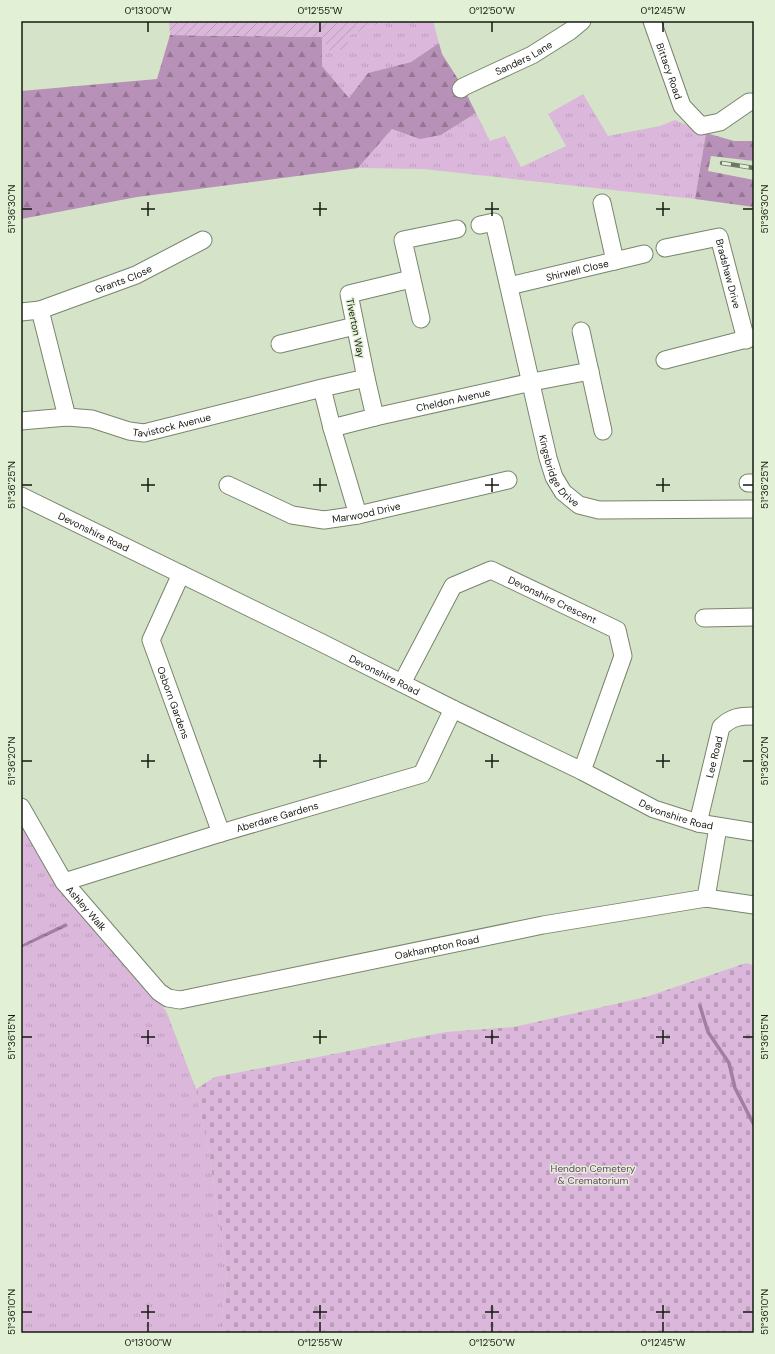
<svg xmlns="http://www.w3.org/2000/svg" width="775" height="1354" font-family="'DM Sans',sans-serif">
<defs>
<pattern id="grass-tufts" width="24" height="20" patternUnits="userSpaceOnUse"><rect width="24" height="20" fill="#dbb7db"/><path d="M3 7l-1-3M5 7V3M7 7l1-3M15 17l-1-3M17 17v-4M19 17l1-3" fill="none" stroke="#bb9dbb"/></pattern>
<pattern id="forest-firs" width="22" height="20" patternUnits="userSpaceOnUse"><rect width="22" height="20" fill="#b791b7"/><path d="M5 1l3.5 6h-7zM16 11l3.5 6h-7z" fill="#947693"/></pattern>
<pattern id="cemetery-stones" width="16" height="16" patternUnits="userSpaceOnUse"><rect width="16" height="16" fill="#dbb7db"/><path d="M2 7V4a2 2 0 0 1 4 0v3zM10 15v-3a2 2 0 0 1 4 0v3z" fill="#bb9dbb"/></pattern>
<pattern id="garden-furrows" width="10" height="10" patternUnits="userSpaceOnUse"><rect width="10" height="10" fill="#dbb7db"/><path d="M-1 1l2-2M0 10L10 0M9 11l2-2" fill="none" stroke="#bb9dbb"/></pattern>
<pattern id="water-ripples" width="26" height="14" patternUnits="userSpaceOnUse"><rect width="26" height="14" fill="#a37ea3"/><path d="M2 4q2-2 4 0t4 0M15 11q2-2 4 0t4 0" fill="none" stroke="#846683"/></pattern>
</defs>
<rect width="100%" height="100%" fill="#d5e4c9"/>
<path fill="url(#grass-tufts)" d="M 385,21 L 433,21 L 439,43 L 411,62 L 368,73 L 349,98 L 322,66 L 322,37 L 330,52 L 347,36 Z
M 583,94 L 608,136 L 660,126 L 675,120 L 706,133 L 695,199 L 423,169 L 358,168 L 392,129 L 441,135 L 476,113 L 490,141 L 505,136 L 521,167 L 566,146 L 548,114 Z
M 21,808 L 142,975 L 167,1013 L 196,1089 L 209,1153 L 227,1273 L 220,1333 L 21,1333 Z"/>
<path fill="url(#forest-firs)" d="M 170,35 L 322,37 L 322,66 L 349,98 L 368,73 L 411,62 L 439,43 L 442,54 L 463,87 L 476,113 L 441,135 L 420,139 L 392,129 L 358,168 L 137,197 L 21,219 L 21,91 L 157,79 Z
M 706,133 L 734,141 L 754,141 L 754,161 L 711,156 L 708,171 L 754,180 L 754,207 L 695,199 Z"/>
<path fill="url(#cemetery-stones)" d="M 746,963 L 754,965 L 754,1333 L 220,1333 L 227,1273 L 209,1153 L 196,1089 L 215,1077 L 446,1032 L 514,1027 L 646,997 Z"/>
<path fill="url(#garden-furrows)" d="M 169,21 L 385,21 L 347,36 L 348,48 L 330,52 L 321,37 L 170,35 Z"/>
<path fill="url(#water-ripples)" d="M 66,923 L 68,926 L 21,948 L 21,945 Z"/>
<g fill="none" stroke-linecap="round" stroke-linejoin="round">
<path stroke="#a37ea3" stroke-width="3.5" d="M 700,1006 L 708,1032 L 729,1063 L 735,1088 L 754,1125"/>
<defs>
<g id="minor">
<path id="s1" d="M 652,21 L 682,106 L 701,126 L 720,122 L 749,102 L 754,102"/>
<path id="s2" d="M 461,89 L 463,87 L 532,55 L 570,31 L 582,21"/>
<path d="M 602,203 L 615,261"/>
<path id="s3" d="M 480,225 L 494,222 L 548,458 L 554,477 L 563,492 L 579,505 L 599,510 L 754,509"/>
<path id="s4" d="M 665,248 L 719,237 L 746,340"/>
<path id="s5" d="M 509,286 L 644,254"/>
<path d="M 40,310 L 67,417"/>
<path id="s6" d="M 21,312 L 40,310 L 136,275 L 203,240"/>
<path d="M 421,319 L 403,240 L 457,229"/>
<path d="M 581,331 L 603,431"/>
<path d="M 280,344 L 355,326"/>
<path d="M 665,360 L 754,337"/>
<path d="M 366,378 L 349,294 L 411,279"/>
<path id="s7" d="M 375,417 L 532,382 L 590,371"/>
<path id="s8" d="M 21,421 L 67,417 L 92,419 L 129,431 L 144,433 L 322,388 L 366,378 L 375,417 L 332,428 L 322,388"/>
<path d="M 332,428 L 358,515"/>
<path d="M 748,483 L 754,483"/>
<path id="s9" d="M 228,485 L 292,515 L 324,520 L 358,515 L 508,480"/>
<path id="s10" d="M 21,496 L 322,643 L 453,709 L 582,771 L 654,809 L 698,823 L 754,832"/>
<path id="s11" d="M 181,574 L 151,640 L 221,833"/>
<path d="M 704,618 L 754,617"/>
<path id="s12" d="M 402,683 L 453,586 L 491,570 L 617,630 L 623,656 L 582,771"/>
<path id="s13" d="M 21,807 L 64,882 L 159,992 L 168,998 L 180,1000 L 543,925 L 706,898 L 754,905"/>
<path id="s14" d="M 698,823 L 721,727 C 732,717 739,716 754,716"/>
<path id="s15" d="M 64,882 L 221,833 L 422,774 L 453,709"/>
<path d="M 706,898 L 718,827"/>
</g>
</defs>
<use href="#minor" stroke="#78856c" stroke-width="19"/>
<use href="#minor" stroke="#fff" stroke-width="17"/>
<defs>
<path id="rail" d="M 722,163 L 754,168"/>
</defs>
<use href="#rail" stroke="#6d7765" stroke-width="4.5"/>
<use href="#rail" stroke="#e2f1d5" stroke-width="3" stroke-dasharray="9" stroke-linecap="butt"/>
</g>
<path fill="none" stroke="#151a10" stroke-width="1.5" d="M 148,22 L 148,32M 320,22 L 320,32M 492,22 L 492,32M 663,22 L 663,32M 148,202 L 148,216M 320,202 L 320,216M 492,202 L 492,216M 663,202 L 663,216M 22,209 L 32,209M 141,209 L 155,209M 313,209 L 327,209M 485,209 L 499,209M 656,209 L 670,209M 743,209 L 753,209M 148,478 L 148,492M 320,478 L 320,492M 492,478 L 492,492M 663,478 L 663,492M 22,485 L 32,485M 141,485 L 155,485M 313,485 L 327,485M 485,485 L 499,485M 656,485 L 670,485M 743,485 L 753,485M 148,754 L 148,768M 320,754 L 320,768M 492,754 L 492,768M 663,754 L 663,768M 22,761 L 32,761M 141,761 L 155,761M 313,761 L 327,761M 485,761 L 499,761M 656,761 L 670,761M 743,761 L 753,761M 148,1030 L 148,1044M 320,1030 L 320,1044M 492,1030 L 492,1044M 663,1030 L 663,1044M 22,1037 L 32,1037M 141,1037 L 155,1037M 313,1037 L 327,1037M 485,1037 L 499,1037M 656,1037 L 670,1037M 743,1037 L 753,1037M 148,1305 L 148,1319M 320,1305 L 320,1319M 492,1305 L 492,1319M 663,1305 L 663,1319M 22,1312 L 32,1312M 141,1312 L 155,1312M 313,1312 L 327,1312M 485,1312 L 499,1312M 656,1312 L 670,1312M 743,1312 L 753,1312M 148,1322 L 148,1332M 320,1322 L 320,1332M 492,1322 L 492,1332M 663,1322 L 663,1332"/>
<g text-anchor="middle" stroke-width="3" stroke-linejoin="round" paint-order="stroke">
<g font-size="10" fill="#151a10" stroke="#e2f1d5">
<text dy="4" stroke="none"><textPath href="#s2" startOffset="70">Sanders Lane</textPath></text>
<text dy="4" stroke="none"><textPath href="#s1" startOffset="53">Bittacy Road</textPath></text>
<text dy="4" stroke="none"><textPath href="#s5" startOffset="70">Shirwell Close</textPath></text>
<text dy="4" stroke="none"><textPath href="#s4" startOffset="93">Bradshaw Drive</textPath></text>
<text dy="4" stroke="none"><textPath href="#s6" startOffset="108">Grants Close</textPath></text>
<text transform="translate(356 328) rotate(79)" y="4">Tiverton Way</text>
<text dy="4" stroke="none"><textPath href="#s7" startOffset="80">Cheldon Avenue</textPath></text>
<text dy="4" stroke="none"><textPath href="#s8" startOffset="154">Tavistock Avenue</textPath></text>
<text dy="4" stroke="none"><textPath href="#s3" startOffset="273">Kingsbridge Drive</textPath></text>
<text dy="4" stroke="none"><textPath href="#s9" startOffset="146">Marwood Drive</textPath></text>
<text dy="4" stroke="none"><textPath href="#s10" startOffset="81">Devonshire Road</textPath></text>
<text dy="4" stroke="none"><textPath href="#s12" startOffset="219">Devonshire Crescent</textPath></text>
<text dy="4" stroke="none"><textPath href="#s10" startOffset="405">Devonshire Road</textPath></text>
<text dy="4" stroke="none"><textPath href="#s11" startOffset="139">Osborn Gardens</textPath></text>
<text dy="4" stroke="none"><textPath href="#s14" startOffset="68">Lee Road</textPath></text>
<text dy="4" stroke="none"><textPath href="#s10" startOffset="729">Devonshire Road</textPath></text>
<text dy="4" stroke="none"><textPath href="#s15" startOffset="223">Aberdare Gardens</textPath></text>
<text dy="4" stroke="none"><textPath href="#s13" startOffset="121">Ashley Walk</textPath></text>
<text dy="4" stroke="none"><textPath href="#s13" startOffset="517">Oakhampton Road</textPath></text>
</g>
<g font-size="10" fill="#6f3d70" stroke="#e2f1d5">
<text x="593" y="1172">Hendon Cemetery<tspan x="593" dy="12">&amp; Crematorium</tspan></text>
</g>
</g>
<rect width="775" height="1354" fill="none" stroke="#e2f1d5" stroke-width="44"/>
<rect x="22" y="22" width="731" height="1310" fill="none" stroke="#151a10" stroke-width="1.5"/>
<g font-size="10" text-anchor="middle" fill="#151a10">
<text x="148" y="14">0°13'00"W</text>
<text x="320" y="14">0°12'55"W</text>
<text x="492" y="14">0°12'50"W</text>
<text x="663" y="14">0°12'45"W</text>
<text transform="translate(11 209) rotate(-90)" y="4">51°36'30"N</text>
<text transform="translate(764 209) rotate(-90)" y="4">51°36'30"N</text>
<text transform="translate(11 485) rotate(-90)" y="4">51°36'25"N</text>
<text transform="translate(764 485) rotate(-90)" y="4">51°36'25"N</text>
<text transform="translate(11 761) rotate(-90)" y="4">51°36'20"N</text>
<text transform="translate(764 761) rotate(-90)" y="4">51°36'20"N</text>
<text transform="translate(11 1037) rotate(-90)" y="4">51°36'15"N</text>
<text transform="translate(764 1037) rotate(-90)" y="4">51°36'15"N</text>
<text transform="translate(11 1312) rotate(-90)" y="4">51°36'10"N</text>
<text transform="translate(764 1312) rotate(-90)" y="4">51°36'10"N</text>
<text x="148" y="1346">0°13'00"W</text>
<text x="320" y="1346">0°12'55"W</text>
<text x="492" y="1346">0°12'50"W</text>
<text x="663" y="1346">0°12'45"W</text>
</g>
</svg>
